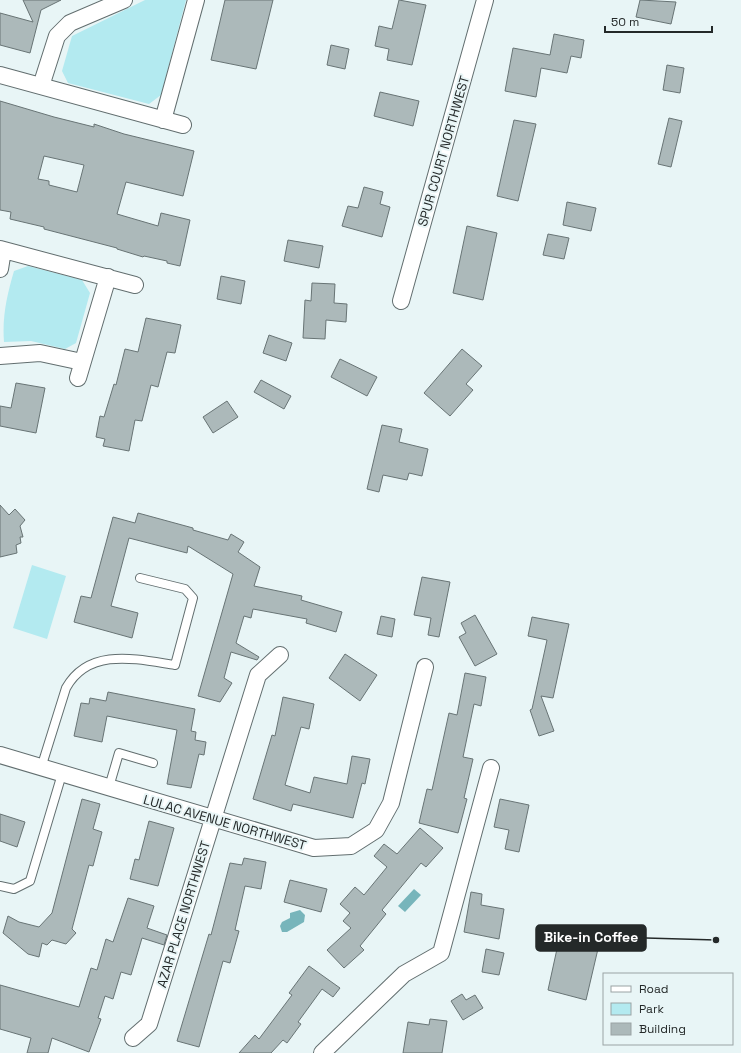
<svg xmlns="http://www.w3.org/2000/svg" width="741" height="1053" font-family="'Space Grotesk',sans-serif">
<rect width="100%" height="100%" fill="#e8f5f6"/>
<path fill="#b3eaf0" d="M 145,0 L 186,0 L 161,95 L 149,104 L 68,83 L 62,71 L 72,36 Z
M 28,266 L 82,280 L 90,293 L 76,343 L 65,349 L 31,341 L 4,342 C 2,317 7,295 14,271 Z
M 32,565 L 66,576 L 47,639 L 13,628 Z"/>
<path fill="#77b5bb" d="M 414,889 L 421,895 L 405,912 L 398,906 Z
M 300,910 L 305,915 L 304,922 L 287,932 L 282,932 L 280,926 L 282,922 L 290,918 L 290,913 Z"/>
<path fill="#acb9ba" stroke="#687475" fill-rule="evenodd" d="M 23,0 L 61,0 L 41,10 L 30,53 L 0,45 L 0,13 L 33,22 Z
M 225,0 L 273,0 L 256,69 L 211,60 Z
M 399,0 L 426,5 L 412,65 L 387,60 L 389,49 L 375,46 L 379,26 L 392,29 Z
M 640,0 L 676,2 L 671,24 L 636,17 Z
M 554,34 L 584,40 L 581,58 L 571,56 L 567,73 L 541,68 L 536,97 L 505,91 L 513,48 L 550,55 Z
M 331,45 L 349,49 L 345,69 L 327,65 Z
M 667,65 L 684,68 L 680,93 L 663,90 Z
M 380,92 L 419,101 L 413,126 L 374,116 Z
M 0,101 L 54,117 L 94,127 L 94,124 L 124,134 L 194,151 L 183,196 L 126,182 L 117,214 L 158,226 L 161,213 L 190,220 L 180,266 L 167,263 L 167,261 L 144,256 L 143,257 L 117,249 L 117,248 L 44,229 L 44,227 L 10,219 L 11,212 L 0,210 ZM 44,156 L 84,165 L 77,192 L 49,185 L 49,181 L 38,179 Z
M 669,118 L 682,121 L 671,167 L 658,164 Z
M 514,120 L 536,124 L 518,201 L 497,196 Z
M 364,187 L 383,192 L 380,204 L 390,207 L 382,237 L 342,226 L 348,206 L 358,208 Z
M 567,202 L 596,208 L 591,231 L 563,225 Z
M 467,226 L 497,233 L 483,300 L 453,293 Z
M 548,234 L 569,238 L 564,259 L 543,255 Z
M 288,240 L 323,246 L 319,268 L 284,261 Z
M 221,276 L 245,281 L 241,304 L 217,299 Z
M 312,283 L 335,284 L 334,303 L 347,304 L 346,322 L 326,320 L 325,339 L 303,338 L 305,300 L 311,301 Z
M 146,318 L 181,325 L 175,353 L 167,352 L 158,387 L 151,385 L 142,421 L 135,420 L 129,451 L 103,446 L 105,439 L 96,437 L 100,416 L 104,417 L 114,384 L 116,385 L 125,349 L 138,352 Z
M 269,335 L 292,343 L 286,361 L 263,353 Z
M 462,349 L 482,366 L 466,384 L 473,390 L 450,416 L 424,393 Z
M 340,359 L 377,377 L 367,396 L 331,377 Z
M 261,380 L 291,396 L 284,409 L 254,392 Z
M 16,383 L 45,388 L 36,433 L 0,426 L 0,406 L 11,408 Z
M 227,401 L 238,417 L 213,433 L 203,417 Z
M 382,425 L 402,429 L 399,442 L 428,449 L 422,476 L 409,473 L 407,480 L 383,475 L 379,492 L 367,489 Z
M 0,505 L 9,515 L 15,509 L 25,520 L 20,526 L 23,537 L 20,537 L 21,543 L 16,545 L 17,553 L 0,557 Z
M 138,513 L 193,528 L 193,530 L 228,540 L 231,534 L 244,542 L 238,552 L 260,567 L 254,586 L 302,596 L 301,600 L 342,612 L 336,632 L 306,623 L 307,619 L 253,609 L 251,618 L 244,616 L 236,643 L 259,657 L 257,660 L 231,652 L 224,678 L 232,683 L 220,702 L 198,696 L 233,574 L 188,546 L 187,553 L 129,538 L 111,606 L 138,613 L 132,638 L 74,622 L 81,596 L 91,598 L 113,517 L 135,523 Z
M 422,577 L 450,582 L 439,637 L 428,635 L 431,618 L 414,615 Z
M 475,615 L 497,654 L 475,666 L 459,637 L 466,633 L 461,623 Z
M 381,616 L 395,619 L 392,637 L 377,634 Z
M 532,617 L 569,624 L 553,698 L 541,696 L 554,731 L 539,736 L 530,710 L 532,709 L 547,640 L 528,636 Z
M 345,654 L 377,675 L 360,701 L 329,678 Z
M 465,673 L 486,677 L 481,706 L 474,704 L 463,757 L 473,759 L 464,798 L 467,799 L 458,833 L 419,823 L 427,789 L 432,790 L 449,713 L 457,715 Z
M 108,692 L 195,709 L 191,731 L 196,732 L 195,740 L 206,742 L 204,755 L 199,754 L 191,788 L 167,784 L 177,730 L 107,716 L 102,742 L 74,736 L 81,703 L 89,704 L 90,698 L 106,701 Z
M 283,697 L 314,704 L 309,729 L 301,727 L 285,785 L 310,793 L 314,777 L 347,784 L 352,756 L 370,759 L 365,784 L 362,783 L 353,818 L 293,804 L 291,811 L 253,799 L 272,735 L 275,736 Z
M 82,799 L 100,804 L 93,829 L 102,832 L 93,866 L 89,865 L 72,929 L 76,933 L 66,944 L 52,940 L 47,945 L 42,943 L 39,957 L 28,954 L 3,933 L 8,916 L 19,922 L 39,927 L 52,913 Z
M 500,799 L 529,805 L 519,852 L 505,849 L 509,830 L 494,827 Z
M 0,814 L 25,822 L 17,847 L 0,841 Z
M 149,821 L 174,828 L 158,886 L 130,879 L 135,859 L 139,860 Z
M 420,828 L 443,848 L 426,867 L 421,863 L 382,910 L 386,914 L 360,946 L 364,950 L 344,968 L 327,950 L 351,928 L 343,921 L 350,913 L 340,904 L 355,887 L 364,895 L 387,867 L 374,856 L 384,844 L 397,854 Z
M 244,858 L 266,862 L 261,889 L 245,886 L 235,930 L 239,931 L 230,963 L 223,961 L 199,1047 L 177,1041 L 209,934 L 211,935 L 230,863 L 242,865 Z
M 290,880 L 327,889 L 321,912 L 284,902 Z
M 471,892 L 482,894 L 481,905 L 504,909 L 499,939 L 464,932 Z
M 128,898 L 154,906 L 147,928 L 167,935 L 164,945 L 142,938 L 131,975 L 121,972 L 113,999 L 105,996 L 98,1018 L 101,1019 L 89,1052 L 52,1038 L 48,1053 L 27,1053 L 31,1038 L 0,1029 L 0,985 L 79,1007 L 91,968 L 97,970 L 106,939 L 113,942 Z
M 562,926 L 601,936 L 586,1000 L 548,990 Z
M 486,949 L 504,953 L 499,975 L 482,972 Z
M 309,966 L 340,988 L 333,997 L 322,989 L 298,1022 L 301,1024 L 287,1043 L 283,1040 L 271,1053 L 239,1053 L 255,1035 L 259,1039 L 292,995 L 289,993 Z
M 462,994 L 466,1000 L 475,995 L 483,1008 L 463,1020 L 451,1001 Z
M 430,1019 L 447,1021 L 442,1053 L 403,1053 L 408,1022 L 429,1025 Z"/>
<g fill="none" stroke-linecap="round" stroke-linejoin="round">
<defs>
<path id="service" d="M 41,768 L 66,688 C 89,647 136,659 175,665 L 193,598 L 185,589 L 140,578
M 109,787 L 119,753 L 153,763
M 0,886 L 14,889 L 30,881 L 62,774"/>
<path id="minor" d="M 0,75 L 183,125
M 41,86 L 57,36 L 70,23 L 124,0
M 163,120 L 196,0
M 0,249 L 135,285
M 0,269 L 3,250
M 401,301 L 485,0
M 0,356 L 40,353 L 82,362
M 78,378 L 108,277
M 0,755 L 314,848 L 351,846 L 376,830 L 391,803 L 425,667
M 133,1038 L 149,1024 L 258,675 L 280,655
M 322,1053 L 404,974 L 441,953 L 491,768"/>
</defs>
<use href="#service" stroke="#626e6f" stroke-width="10"/>
<use href="#minor" stroke="#626e6f" stroke-width="18"/>
<use href="#service" stroke="#fff" stroke-width="8"/>
<use href="#minor" stroke="#fff" stroke-width="16"/>
</g>
<g text-anchor="middle" stroke-width="4" stroke-linejoin="round" paint-order="stroke">
<g font-size="13" fill="#242929" stroke="#e8f5f6">
<text transform="translate(443 151) rotate(-74)" y="5">SPUR COURT NORTHWEST</text>
<text transform="translate(225 822) rotate(16)" y="5">LULAC AVENUE NORTHWEST</text>
<text transform="translate(183 914) rotate(-73)" y="5">AZAR PLACE NORTHWEST</text>
</g>
</g>
<path fill="none" stroke="#242929" stroke-width="1.5" d="M716 940L646 938"/>
<circle fill="#242929" stroke="#e8f5f6" stroke-width="1.5" cx="716" cy="940" r="4"/>
<rect fill="#242929" stroke="#242929" stroke-width="1.5" x="536" y="925" width="110" height="26" rx="4"/>
<g font-size="14" text-anchor="middle" font-weight="bold" fill="#fff">
<text x="591" y="942">Bike-in Coffee</text>
</g>
<rect x="603" y="973" width="130" height="72" fill="#e8f5f6" stroke="#9aa3a4"/>
<rect x="611" y="986" width="20" height="6" fill="#ffffff" stroke="#9aa3a4"/>
<text x="639" y="993" font-size="12" fill="#242929">Road</text>
<rect x="611" y="1003" width="20" height="12" fill="#b3eaf0" stroke="#9aa3a4"/>
<text x="639" y="1013" font-size="12" fill="#242929">Park</text>
<rect x="611" y="1023" width="20" height="12" fill="#acb9ba" stroke="#9aa3a4"/>
<text x="639" y="1033" font-size="12" fill="#242929">Building</text>
<path d="M605 26v6h107v-6" fill="none" stroke="#242929" stroke-width="2"/>
<text x="611" y="26" font-size="12" fill="#242929" stroke="#e8f5f6" stroke-width="3" paint-order="stroke">50 m</text>
</svg>
